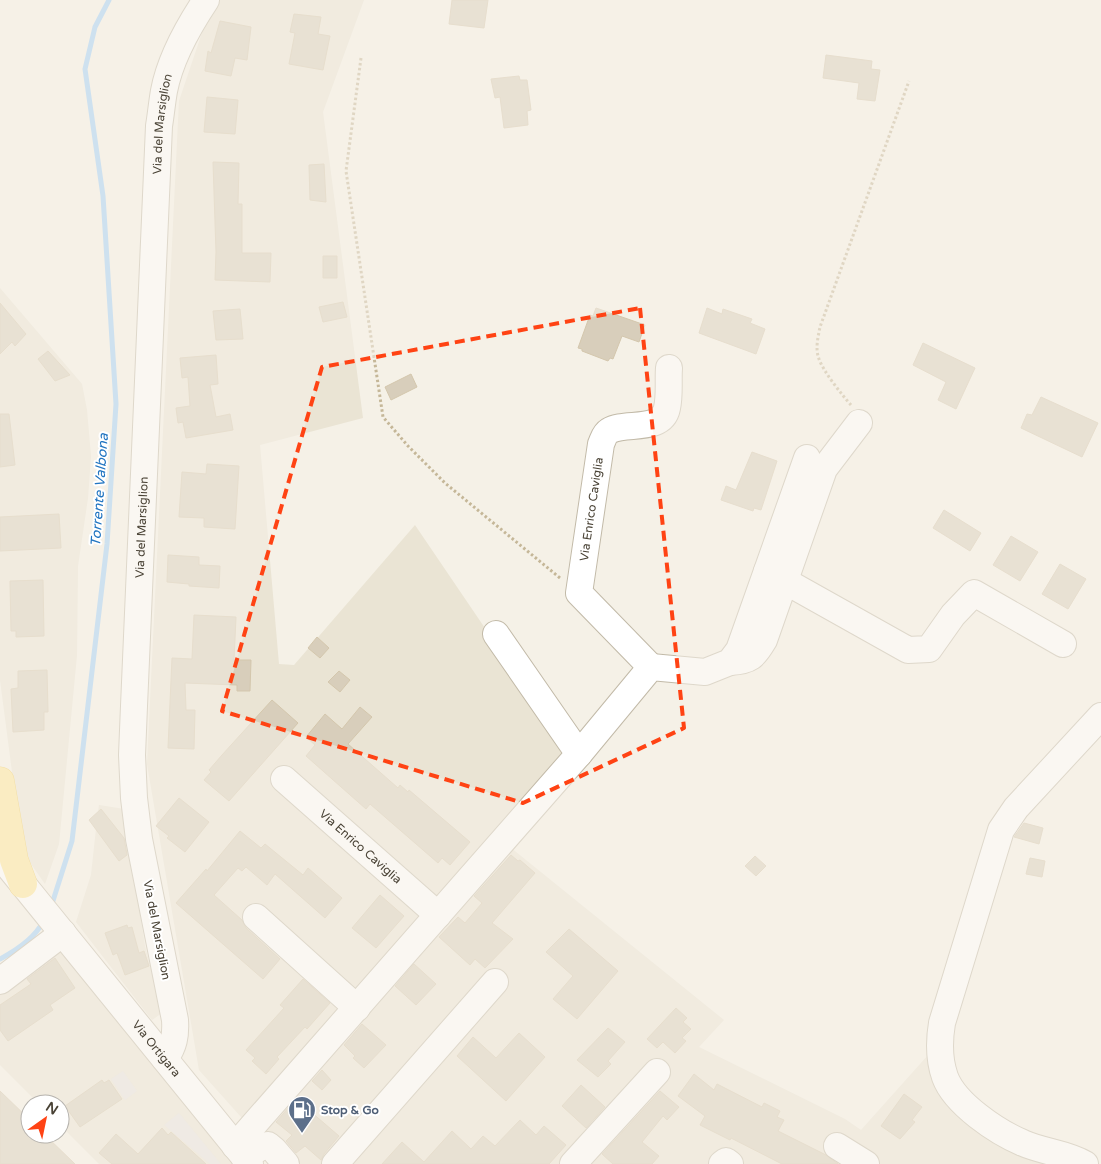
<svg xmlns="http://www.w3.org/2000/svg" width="1101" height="1164" font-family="'Varela Round',sans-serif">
<rect width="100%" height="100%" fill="#f5f1e7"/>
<path fill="#eae4d4" d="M 218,0 L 364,0 L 323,112 L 363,418 L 260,445 L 279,664 L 294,665 L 415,525 L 565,746 L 565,753 L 495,835 L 724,1020 L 699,1047 L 845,1119 L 861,1130 L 929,1054 L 949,1103 L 995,1144 L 1018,1153 L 1064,1164 L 283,1164 L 199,1070 L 147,764 L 179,101 L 209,12 Z
M 0,288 L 82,384 L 87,410 L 91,456 L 88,498 L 78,566 L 77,655 L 59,844 L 45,884 L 29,861 L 21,840 L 0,680 Z
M 99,805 L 124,809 L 145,946 L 162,1013 L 152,1020 L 76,922 L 91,875 L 96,829 L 89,820 L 98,812 Z
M 61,944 L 237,1164 L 99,1164 L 60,1125 L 60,1104 L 39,1104 L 0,1065 L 0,988 Z"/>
<path fill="#e6e3df" d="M 123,1071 L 137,1091 L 125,1100 L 111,1079 Z
M 179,1113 L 221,1164 L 210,1164 L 164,1125 Z"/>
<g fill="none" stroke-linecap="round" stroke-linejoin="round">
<path stroke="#9dcef8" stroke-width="5" d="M 51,907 L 72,841 L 107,544 L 116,404 L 103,196 L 85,69 L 95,27 L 109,0
M 0,959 C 17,950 34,939 43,922"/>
</g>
<path fill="#d8cebb" stroke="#d4c7ad" d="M 452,0 L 488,0 L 484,28 L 449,24 Z
M 294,14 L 321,17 L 318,34 L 330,36 L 323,70 L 289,64 L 295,33 L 290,32 Z
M 220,21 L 251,27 L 247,60 L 235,58 L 231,76 L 205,71 L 208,51 L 211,53 Z
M 826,55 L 872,61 L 871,69 L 880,70 L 875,101 L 857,99 L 859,83 L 823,78 Z
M 519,76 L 520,80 L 527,80 L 531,110 L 527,111 L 528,125 L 504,128 L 500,97 L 495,98 L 491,79 Z
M 207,97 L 238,100 L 235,134 L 204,132 Z
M 213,162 L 239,163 L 238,204 L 242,204 L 242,253 L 271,253 L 270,282 L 215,280 L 216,252 Z
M 324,164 L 326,202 L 310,200 L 309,165 Z
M 323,256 L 337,256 L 337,278 L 323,278 Z
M 343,302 L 347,317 L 323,322 L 319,307 Z
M 0,303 L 26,334 L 15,346 L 12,342 L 0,354 Z
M 596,308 L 645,325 L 639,342 L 622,336 L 613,359 L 610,358 L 608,361 L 582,351 L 582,349 L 578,348 L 590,315 L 593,316 Z
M 707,308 L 722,314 L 723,309 L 752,319 L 750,323 L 765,329 L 756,354 L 699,333 Z
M 240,309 L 243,339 L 216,340 L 213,311 Z
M 923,343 L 975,368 L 956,409 L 938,400 L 946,382 L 913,365 Z
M 48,351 L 70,375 L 55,381 L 38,359 Z
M 216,355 L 218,384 L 210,385 L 216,417 L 230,414 L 233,430 L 186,438 L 183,422 L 178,423 L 176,408 L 190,406 L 188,377 L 182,378 L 180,358 Z
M 411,374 L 417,387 L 391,400 L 385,387 Z
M 1041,397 L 1098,423 L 1082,457 L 1021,428 L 1027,414 L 1032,415 Z
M 0,414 L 9,414 L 15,465 L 0,467 Z
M 752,452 L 777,461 L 761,510 L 754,508 L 753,511 L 721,500 L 726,486 L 736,490 Z
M 207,464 L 239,466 L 235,529 L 204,527 L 204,518 L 179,517 L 182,472 L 206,474 Z
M 944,510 L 981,533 L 970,551 L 933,528 Z
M 59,514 L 61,548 L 0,551 L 0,517 Z
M 1011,536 L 1038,552 L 1020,581 L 993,565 Z
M 168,555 L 199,557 L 199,565 L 220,566 L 219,588 L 189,586 L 189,584 L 167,582 Z
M 1060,564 L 1086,579 L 1068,609 L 1042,594 Z
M 43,580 L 44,636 L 16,637 L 16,631 L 11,631 L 10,581 Z
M 194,615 L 236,617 L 234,660 L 251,660 L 250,691 L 237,691 L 237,685 L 185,683 L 186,710 L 195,710 L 194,749 L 168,748 L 172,658 L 192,659 Z
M 317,637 L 329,648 L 320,658 L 308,648 Z
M 47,670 L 48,712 L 44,712 L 44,730 L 13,732 L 11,689 L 18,688 L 18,671 Z
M 339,671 L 350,680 L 340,692 L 328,682 Z
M 272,700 L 298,723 L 229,801 L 204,780 L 211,772 L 209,770 L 222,755 Z
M 360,707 L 372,717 L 348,744 L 398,788 L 400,785 L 408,792 L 409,790 L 470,842 L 450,865 L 442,858 L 438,863 L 370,804 L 366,809 L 306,756 L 315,745 L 306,737 L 325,714 L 342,729 Z
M 179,798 L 209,822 L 185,852 L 167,838 L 169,836 L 156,826 Z
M 101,809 L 124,838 L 127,855 L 119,861 L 89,820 Z
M 1024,823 L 1043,828 L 1039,844 L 1014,837 Z
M 240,831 L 261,848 L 265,844 L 303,875 L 308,868 L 342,898 L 325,918 L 275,874 L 267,885 L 246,867 L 242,871 L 238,868 L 214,895 L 242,920 L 246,928 L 280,959 L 263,979 L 176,903 L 206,869 L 207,871 Z
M 511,855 L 518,861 L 520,860 L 535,873 L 492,923 L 513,939 L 485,968 L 475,959 L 470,965 L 439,937 L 458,917 L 465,923 L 482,903 L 474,896 Z
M 755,856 L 766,866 L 756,876 L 745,866 Z
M 1030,858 L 1045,861 L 1042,877 L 1026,874 Z
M 380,895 L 404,916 L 376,948 L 352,928 Z
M 127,925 L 128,928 L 132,927 L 139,953 L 144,951 L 149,966 L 125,975 L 117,953 L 113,955 L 105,933 Z
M 569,929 L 618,971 L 577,1019 L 553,999 L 573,976 L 546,952 Z
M 55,958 L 75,988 L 50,1005 L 53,1010 L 8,1041 L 0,1030 L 0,1005 L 31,984 L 27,979 Z
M 414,964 L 436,984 L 416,1005 L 395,986 Z
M 303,979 L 330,1003 L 307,1029 L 305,1027 L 277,1057 L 279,1059 L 266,1074 L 252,1061 L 255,1058 L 246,1050 L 284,1008 L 280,1005 Z
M 676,1008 L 687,1018 L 683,1022 L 691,1029 L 682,1038 L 686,1041 L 675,1053 L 663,1042 L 657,1048 L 647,1039 Z
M 362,1024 L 386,1045 L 364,1068 L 353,1058 L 355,1056 L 344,1045 Z
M 608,1028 L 625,1042 L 608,1061 L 611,1064 L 598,1077 L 577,1060 Z
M 519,1033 L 545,1057 L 506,1101 L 457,1056 L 473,1037 L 496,1058 Z
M 322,1070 L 331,1080 L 322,1090 L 312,1081 Z
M 694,1074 L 714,1090 L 717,1084 L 762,1107 L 764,1103 L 780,1111 L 777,1117 L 784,1120 L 778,1131 L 826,1155 L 838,1164 L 782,1164 L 731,1138 L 730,1140 L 700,1125 L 705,1116 L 678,1096 Z
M 102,1080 L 104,1083 L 109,1080 L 122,1099 L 80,1127 L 65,1106 Z
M 581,1085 L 605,1107 L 586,1128 L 562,1106 Z
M 0,1091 L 30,1120 L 30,1134 L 44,1134 L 75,1164 L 0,1164 Z
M 660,1091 L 679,1107 L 667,1120 L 663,1116 L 642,1142 L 659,1156 L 652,1164 L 613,1164 L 602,1154 Z
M 904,1094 L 922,1107 L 912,1120 L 915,1122 L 900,1139 L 881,1126 Z
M 296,1099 L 339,1136 L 324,1154 L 321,1160 L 305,1146 L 296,1153 L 286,1141 L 292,1135 L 276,1122 Z
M 520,1120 L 536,1135 L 544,1126 L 566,1145 L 549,1164 L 382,1164 L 402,1142 L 424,1162 L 452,1131 L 471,1149 L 483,1136 L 495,1146 Z
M 162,1128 L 168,1135 L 171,1132 L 206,1164 L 112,1164 L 99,1153 L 116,1134 L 138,1154 Z"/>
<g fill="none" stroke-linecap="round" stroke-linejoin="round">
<defs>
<g id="minor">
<path d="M 767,571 L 908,650 L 929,649 L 953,615 L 974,593 L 1063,644"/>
<path d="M 496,634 L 579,754"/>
<path d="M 730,662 C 750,661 754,657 764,640 L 824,469 L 859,423"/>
<path id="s1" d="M 651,667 L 579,593 L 601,444 C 603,440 604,434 609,431 C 624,421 662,433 667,408 C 670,395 668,380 669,368"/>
<path id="s2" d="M 284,779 L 438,915"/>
<path id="s3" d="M 9,867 L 250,1164"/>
<path d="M 256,917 L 357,1008"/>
<path d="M 0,981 L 63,933"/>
<path id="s4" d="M 165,1059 C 174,1046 176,1036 175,1020 L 139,839 L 134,798 L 132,755 L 134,706 L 159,126 C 161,114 162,102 164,91 C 170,59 188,27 206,0"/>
<path d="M 235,1146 L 579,754 L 651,667 L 705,672 L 730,662 L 739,650 L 807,458"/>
<path d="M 837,1146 L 866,1164"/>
<path d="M 244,1157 L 263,1146 L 268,1145 L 274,1150 L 286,1164"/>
<path d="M 335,1164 L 495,982"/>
<path d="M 573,1164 L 657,1072"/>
<path d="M 722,1164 L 726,1161 L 730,1164"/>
<path d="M 1085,1164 C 1067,1153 1043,1152 1023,1143 C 997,1132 955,1104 945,1077 C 939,1060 939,1041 942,1023 L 1001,830 L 1016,808 L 1101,716"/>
</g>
<path id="major" d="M 0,781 L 14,860 L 23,884"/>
</defs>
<use href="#minor" stroke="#c2baa8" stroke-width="28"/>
<use href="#major" stroke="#f0cb59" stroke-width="29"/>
<path stroke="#c5b798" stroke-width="3" stroke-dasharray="2.5 2.5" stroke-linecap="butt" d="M 361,58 L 346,171 L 383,417 L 408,446 L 445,483 L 560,578
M 851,405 C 842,395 823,371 819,359 C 815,349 818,337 820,327 L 909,81"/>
<use href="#minor" stroke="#fff" stroke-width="26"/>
<use href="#major" stroke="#ffe796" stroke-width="28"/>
</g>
<path d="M0 0H1101V1164H0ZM 640,308 L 684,728 L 523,803 L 222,711 L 322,367 Z" fill="#f5f1e7" fill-opacity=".55" fill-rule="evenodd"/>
<path fill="none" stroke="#ff4314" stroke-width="4" stroke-dasharray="10 6" stroke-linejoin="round" d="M 640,308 L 684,728 L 523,803 L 222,711 L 322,367 Z"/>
<defs>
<symbol id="fuel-pin" viewBox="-11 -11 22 30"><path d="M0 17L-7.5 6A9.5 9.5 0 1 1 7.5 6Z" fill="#5c6f8a" stroke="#fff"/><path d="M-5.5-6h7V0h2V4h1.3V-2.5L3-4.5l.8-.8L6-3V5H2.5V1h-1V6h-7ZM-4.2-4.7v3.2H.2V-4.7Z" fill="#fff"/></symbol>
</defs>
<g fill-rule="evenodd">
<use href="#fuel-pin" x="286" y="1094" width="32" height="43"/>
</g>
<g text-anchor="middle" stroke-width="4" stroke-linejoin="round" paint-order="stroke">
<g font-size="12" fill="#494235" stroke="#fff">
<text dy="4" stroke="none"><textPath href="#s4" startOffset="942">Via del Marsiglion</textPath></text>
<text dy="4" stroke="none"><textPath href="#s1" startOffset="188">Via Enrico Caviglia</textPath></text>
<text dy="4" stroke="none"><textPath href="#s4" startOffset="538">Via del Marsiglion</textPath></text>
<text dy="4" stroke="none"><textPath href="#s2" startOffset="102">Via Enrico Caviglia</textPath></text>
<text transform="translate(157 930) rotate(79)" y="4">Via del Marsiglion</text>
<text dy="4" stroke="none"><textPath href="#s3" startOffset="234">Via Ortigara</textPath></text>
</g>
<g font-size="12" font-weight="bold" fill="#4e5e75" stroke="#fff" text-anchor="start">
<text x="321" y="1114">Stop &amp; Go</text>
</g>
<g font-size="14" font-style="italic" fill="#2275c1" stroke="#fff">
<text transform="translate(99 490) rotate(-86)" y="5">Torrente Valbona</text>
</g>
</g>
<g transform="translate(45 1119) rotate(33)"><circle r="24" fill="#ffffff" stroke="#b6b3ae"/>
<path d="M0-4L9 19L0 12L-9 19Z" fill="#ff4314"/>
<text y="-8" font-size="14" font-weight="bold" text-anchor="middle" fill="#494235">N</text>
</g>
</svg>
